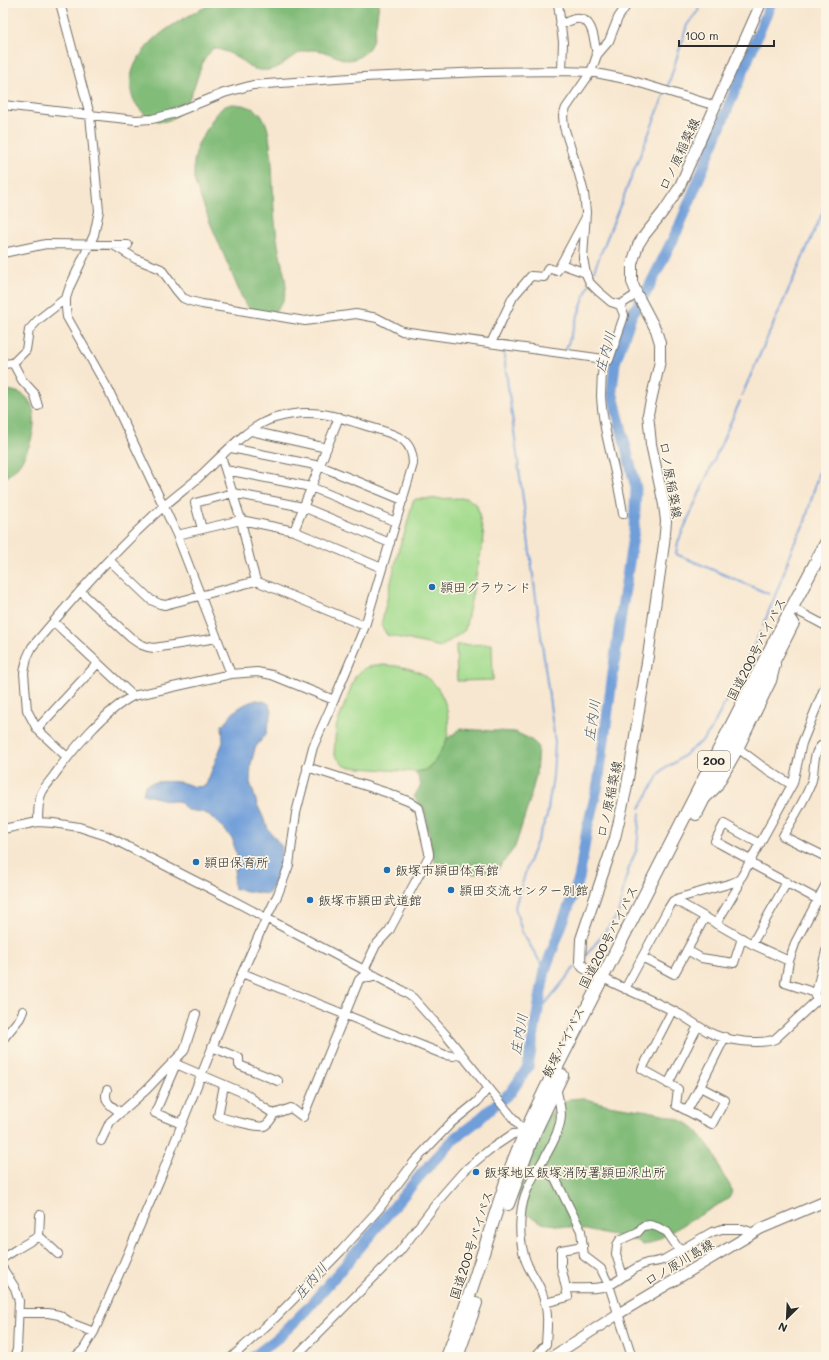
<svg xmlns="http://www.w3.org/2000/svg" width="829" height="1360" font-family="Mali,'Klee One',sans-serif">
<rect width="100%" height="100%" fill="#fcf5e5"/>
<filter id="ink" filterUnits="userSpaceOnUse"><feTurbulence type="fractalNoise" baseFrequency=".025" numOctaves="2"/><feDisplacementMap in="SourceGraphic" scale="8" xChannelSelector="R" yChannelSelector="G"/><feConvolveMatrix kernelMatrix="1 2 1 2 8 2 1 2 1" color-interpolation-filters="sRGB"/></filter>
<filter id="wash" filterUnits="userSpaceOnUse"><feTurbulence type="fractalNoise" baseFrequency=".012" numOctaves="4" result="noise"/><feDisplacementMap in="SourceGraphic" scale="16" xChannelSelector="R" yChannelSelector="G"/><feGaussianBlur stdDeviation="0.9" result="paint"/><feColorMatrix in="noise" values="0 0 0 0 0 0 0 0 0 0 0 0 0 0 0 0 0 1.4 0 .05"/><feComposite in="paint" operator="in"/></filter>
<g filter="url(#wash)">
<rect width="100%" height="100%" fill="#f8e7d0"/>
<path fill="#a3dc8e" stroke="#67845c" d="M 467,498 L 477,505 L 484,537 L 465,630 L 441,647 L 387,635 L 381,625 L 399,548 L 405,532 L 413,501 L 416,499 Z
M 492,644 L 493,680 L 457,681 L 456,645 Z
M 374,665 C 391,665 410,666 424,675 C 444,688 452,715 447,738 C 446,744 442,751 438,757 C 435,761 430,767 425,770 C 423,771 419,771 416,772 L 360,768 L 344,766 L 334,754 L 336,727 L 355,677 L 363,669 Z"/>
<path fill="#82bc79" stroke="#567452" d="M 213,3 L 379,3 C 377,15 376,30 372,42 C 368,53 354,63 343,59 C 331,55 318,47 305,51 C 287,56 280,73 259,70 C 251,69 247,64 241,60 C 233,54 223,50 213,48 C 210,52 207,56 204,60 C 195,80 192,105 173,118 C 155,130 133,107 131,91 C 129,79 133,65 140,56 C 157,30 187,17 213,3 Z
M 231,104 C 242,104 257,107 263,118 C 268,125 269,136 270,144 C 274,173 272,202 276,230 C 277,240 279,251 281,260 C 283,270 286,278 286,288 C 285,299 281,307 272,314 L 249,308 L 243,300 L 209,220 L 194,180 L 194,162 L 198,144 L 216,114 L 223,107 Z
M 3,389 C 9,390 19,392 24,395 C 47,413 27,469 3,478 Z
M 460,729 L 515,732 L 530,739 L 538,746 L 536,775 L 529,803 L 515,847 L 498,869 L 474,874 L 450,866 L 440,865 L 435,862 L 433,857 L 426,816 L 423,807 L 414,797 L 421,785 L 416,772 L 425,770 L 435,761 L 442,749 L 447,739 Z
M 583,1098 C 590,1100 597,1102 604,1104 C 630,1110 674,1110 695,1129 C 702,1136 710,1147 715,1156 C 718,1161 719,1168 722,1173 C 726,1182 737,1189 728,1199 L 650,1244 L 643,1245 L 636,1241 L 586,1230 L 543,1223 L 526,1214 L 519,1207 L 518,1197 L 520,1179 L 548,1116 L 559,1105 L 570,1099 Z"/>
<path fill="#709ed9" stroke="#4e6482" d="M 257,700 L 263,701 L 269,704 L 272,711 L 266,734 L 255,748 L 251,764 L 250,782 L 257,804 L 264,819 L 268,829 L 282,847 L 280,868 L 269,893 L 267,894 L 240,890 L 234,888 L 233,884 L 237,854 L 234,849 L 233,840 L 224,829 L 209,815 L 202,812 L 187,810 L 181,803 L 177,801 L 169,801 L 143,794 L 145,785 C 153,781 169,781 178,782 C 190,783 192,790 206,785 L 223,742 L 222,725 C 228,723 228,717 233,713 C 239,707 248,702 257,700 Z"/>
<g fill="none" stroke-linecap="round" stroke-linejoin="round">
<path stroke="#709ed9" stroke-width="2" d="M 667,89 L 687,25 L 698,11 L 700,3
M 591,278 L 665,93
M 503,348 L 555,742 L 553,776 L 547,816 L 528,864 L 515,907 L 522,932 L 545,970
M 565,352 L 589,284
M 742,395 L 826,205
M 740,401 L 678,542 L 676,554 L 769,594
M 763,626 L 782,578 L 792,548 L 805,522 L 818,475 L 826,459
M 640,808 L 658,776 L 663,769 L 674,763 L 702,741 L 710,732 L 753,648 L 760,632
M 585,957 L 617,916 L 620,907 L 625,881 L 630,865 L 637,849 L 640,813
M 537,1014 L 575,967"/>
<path stroke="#709ed9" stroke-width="11" d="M 253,1357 L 279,1337 L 306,1310 L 352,1257 L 423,1172 L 454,1139 L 475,1123 L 495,1105 L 511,1092 L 528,1067 L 545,970 L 579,879 L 587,829 L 598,785 L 619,628 L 634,530 L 636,488 L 612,391 L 615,363 L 632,314 L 648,289 L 679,227 L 771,3"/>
</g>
</g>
<g filter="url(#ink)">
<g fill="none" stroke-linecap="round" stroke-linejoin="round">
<defs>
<path id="minor" d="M 60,3 L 90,115 L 99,211 L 94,235 L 70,286 L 66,298 L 66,308 L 67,317 L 108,389 L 164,507 L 177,535 L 231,674
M 558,3 L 563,42 L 562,71
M 628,3 L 618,18 L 609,41 L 597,55 L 591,72 L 566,108 L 563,116 L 564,127 L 579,174 L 584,193 L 586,212 L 583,258 L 586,274 L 590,283 L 598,291 L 611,302 L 620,305 L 637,294
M 560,25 C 565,23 570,20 575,19 C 594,16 594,42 597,55
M 3,105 L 90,115 L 136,120 L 152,119 L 172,114 L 224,93 L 253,85 L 364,77 L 484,72 L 562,71 L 591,72 L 630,80 L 716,106
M 115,246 L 136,259 L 161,269 L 177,291 L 183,298 L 190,301 L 202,304 L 305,321 L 356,314 L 377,318 L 402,331 L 604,359 L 609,360 L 623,319 L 624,315 L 620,305
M 3,253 L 46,244 L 128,245
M 561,264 L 585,219
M 491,343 L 513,297 L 531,276 L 544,277 L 548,268 L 557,271 L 561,264 L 586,273
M 604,359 C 602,371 601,384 601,396 C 603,436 618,474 623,514
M 13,363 L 22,380 L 34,393 L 38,406
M 3,364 L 13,363 L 26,350 L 29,330 L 38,320 L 66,298
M 251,431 L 327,448
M 231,448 L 320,466 L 403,500
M 226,470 L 311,487 L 396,522
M 202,529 L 195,503 L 233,493 L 303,507 L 390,543
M 294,531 L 339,417
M 177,535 L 241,520 L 221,456
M 109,560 L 151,600 L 160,604 L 165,605 L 256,581
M 80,591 L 131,638 C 139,644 144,647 154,648 L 217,638
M 792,608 L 826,626
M 54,622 L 133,696
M 365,626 L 256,581 L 249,556 L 241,520 L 294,531 L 382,568
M 37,729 L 98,663
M 826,745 L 822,745 C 812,753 815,769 812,780 C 807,798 792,819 783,836 L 826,857
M 735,746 L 763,767 L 792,785
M 67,757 L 37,729 L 27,710 L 24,673 L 27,658 L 32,647 C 70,602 108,558 151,518 C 165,504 182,492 197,479 C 218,460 248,425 275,418 C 313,407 335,416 370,427 C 392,434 413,436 413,464 L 365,626 L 334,700 L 313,747 L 296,813 L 289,865 L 278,894 L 266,919 L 239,980 L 160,1179 L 94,1332 L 83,1350 L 75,1357
M 307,767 L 388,793 L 410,802 L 419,808 L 429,853 L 429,856 L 389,931 L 376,945 L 364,970
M 707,798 L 717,788 L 739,749 L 772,681 L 776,665
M 38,822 C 38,812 38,800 42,792 C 46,785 51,780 55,774 C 73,749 106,710 133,696 L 231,674 L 257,672 L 272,675 L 334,700
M 3,829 L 38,822 L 53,823 L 79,827 L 107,836 L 215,891 L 400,989 L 413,998 L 446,1035 L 525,1133 L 528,1135
M 752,861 L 715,841 L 724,824 L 760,844
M 750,863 L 826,904
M 675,900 L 752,944 L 789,961
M 716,924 L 738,887 L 739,880
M 752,944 L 787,882
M 687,950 L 701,958 L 734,963 L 742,938
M 642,957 L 674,974 L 705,917
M 242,973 L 445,1055 L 453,1056 L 461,1054
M 603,978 C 628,991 656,1001 681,1015 C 693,1022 705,1032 718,1036 C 733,1041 761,1045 775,1039 L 816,1001 L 816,993 L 826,951
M 625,989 L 668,909 L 673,901 L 679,898 L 732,883 L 739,880 L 742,876 L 793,783 L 802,743 L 826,684
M 816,993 L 785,983 L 789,961 L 796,941 L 826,884
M 672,1011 L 642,1069 L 678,1089 L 676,1105 L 712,1124 L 725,1100 L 700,1087 L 725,1037
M 3,1039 L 20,1018 L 23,1011
M 212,1047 L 239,1058 L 239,1065 L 278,1081
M 173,1062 L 184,1051 L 196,1014
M 668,1084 L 698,1026
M 224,1085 L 218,1116 C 225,1119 259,1128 264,1126 C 269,1124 272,1118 274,1114
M 107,1090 C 103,1102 111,1106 120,1112
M 687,1111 L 700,1087
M 182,1124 L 155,1113 L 176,1064 L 246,1094 L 263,1107 L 274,1114 L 291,1108 L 303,1117 L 359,980 L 362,977 L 370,978 L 376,976
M 101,1141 L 110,1122 L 146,1090 L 173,1062 L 175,1063
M 538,1167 L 555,1178 L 581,1231 L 584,1256 L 601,1269 L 609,1285 L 632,1357
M 39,1236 L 40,1215
M 3,1258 L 17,1249 L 39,1236 L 58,1254
M 3,1269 L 15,1288 L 19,1301 L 17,1350 L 14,1357
M 623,1276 L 616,1254 L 617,1245 L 620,1240 L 638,1232 L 643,1226 L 650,1225 L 657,1227 L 667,1232 L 680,1251
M 567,1288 C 580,1288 597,1290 610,1285 C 622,1279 633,1267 647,1263 C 653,1262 659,1262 665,1259 L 712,1232 L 722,1229 L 742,1229 L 754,1233
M 545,1303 L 568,1297 L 561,1266 L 561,1250 L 583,1246
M 19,1313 L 48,1313 L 59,1315 L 73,1324 L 94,1332
M 232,1357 L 276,1317 L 341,1251 L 379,1209 L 414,1162 L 451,1123 L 477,1102 L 488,1088
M 295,1357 L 400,1251 L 442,1196 L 463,1172 L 489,1150 L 513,1134 L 525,1133
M 535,1357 L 546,1344 C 547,1328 549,1311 543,1296 C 540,1285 533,1276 528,1266 C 521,1251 519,1231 521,1215 C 523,1180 552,1156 560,1123 C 563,1112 558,1098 556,1087"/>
<path id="major" d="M 603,978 L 583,967 L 580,962 L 581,939 L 615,838 L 626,791 L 648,656 L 664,544 L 666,521 L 664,505 L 651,444 L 648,414 L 660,361 L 660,343 L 656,330 L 637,294 L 632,282 L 632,264 L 638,245 L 643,237 L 663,212 L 679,188 L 761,3
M 552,1357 L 618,1314 L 760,1229 L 826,1201"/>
<path id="highway" d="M 696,814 L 793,623
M 508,1204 L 533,1136 L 562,1075
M 447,1357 C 471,1297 488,1234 509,1173 C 519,1144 532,1117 545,1090 L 778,634 L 826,543
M 457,1357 L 476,1303"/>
</defs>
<use href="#minor" stroke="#736d65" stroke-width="10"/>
<use href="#major" stroke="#736d65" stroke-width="12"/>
<use href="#highway" stroke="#736d65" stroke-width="14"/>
<use href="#minor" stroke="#fff" stroke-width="8"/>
<use href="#major" stroke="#fff" stroke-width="10"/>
<use href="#highway" stroke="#fff" stroke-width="12"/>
</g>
</g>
<g fill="#1f6fb2" stroke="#fcf5e5" stroke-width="1.5">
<circle cx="432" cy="587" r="4"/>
<circle cx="196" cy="862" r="4"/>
<circle cx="387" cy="870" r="4"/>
<circle cx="451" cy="890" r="4"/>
<circle cx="310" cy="900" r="4"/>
<circle cx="476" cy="1172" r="4"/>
</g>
<g text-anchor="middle" stroke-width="3.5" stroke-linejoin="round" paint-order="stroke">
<rect fill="#fcf5e5" stroke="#6a6863" stroke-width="1" x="698" y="751" width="32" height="20" rx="3"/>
<g font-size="12" font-weight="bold" fill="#2b2b2b">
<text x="714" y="765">200</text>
</g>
<g font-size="13" fill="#2b2b2b" stroke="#fcf5e5">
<text transform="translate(679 154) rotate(-65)" y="5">口ノ原稲築線</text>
<text transform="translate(671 480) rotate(80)" y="5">口ノ原稲築線</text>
<text transform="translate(756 649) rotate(-63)" y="5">国道200号バイパス</text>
<text transform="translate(609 799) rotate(-78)" y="5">口ノ原稲築線</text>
<text transform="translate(608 937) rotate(-63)" y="5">国道200号バイパス</text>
<text transform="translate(563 1042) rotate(-63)" y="5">飯塚バイパス</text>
<text transform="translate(471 1245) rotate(-72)" y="5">国道200号バイパス</text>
<text transform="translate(679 1262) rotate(-31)" y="5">口ノ原川島線</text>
</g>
<g font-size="13" fill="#2b2b2b" stroke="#fcf5e5" text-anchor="start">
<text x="440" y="592">頴田グラウンド</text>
<text x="204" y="867">頴田保育所</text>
<text x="395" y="875">飯塚市頴田体育館</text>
<text x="459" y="895">頴田交流センター別館</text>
<text x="318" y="905">飯塚市頴田武道館</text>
<text x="484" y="1177">飯塚地区飯塚消防署頴田派出所</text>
</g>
<g font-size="14" font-style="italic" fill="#475971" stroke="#fcf5e5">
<text transform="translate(605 352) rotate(-75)" y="5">庄内川</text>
<text transform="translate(592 720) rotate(-82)" y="5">庄内川</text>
<text transform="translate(519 1034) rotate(-80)" y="5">庄内川</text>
<text transform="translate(311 1281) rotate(-50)" y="5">庄内川</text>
</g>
</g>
<rect width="829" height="1360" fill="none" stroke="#fcf5e5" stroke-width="16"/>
<g transform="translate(787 1318) rotate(204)" stroke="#fcf5e5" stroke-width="3" paint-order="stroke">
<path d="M0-3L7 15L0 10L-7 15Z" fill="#2b2b2b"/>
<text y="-6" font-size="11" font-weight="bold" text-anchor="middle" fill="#2b2b2b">N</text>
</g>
<path d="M679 40v6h95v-6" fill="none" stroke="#2b2b2b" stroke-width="2"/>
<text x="685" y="40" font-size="12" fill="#2b2b2b" stroke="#fcf5e5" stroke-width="3" paint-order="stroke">100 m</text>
</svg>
